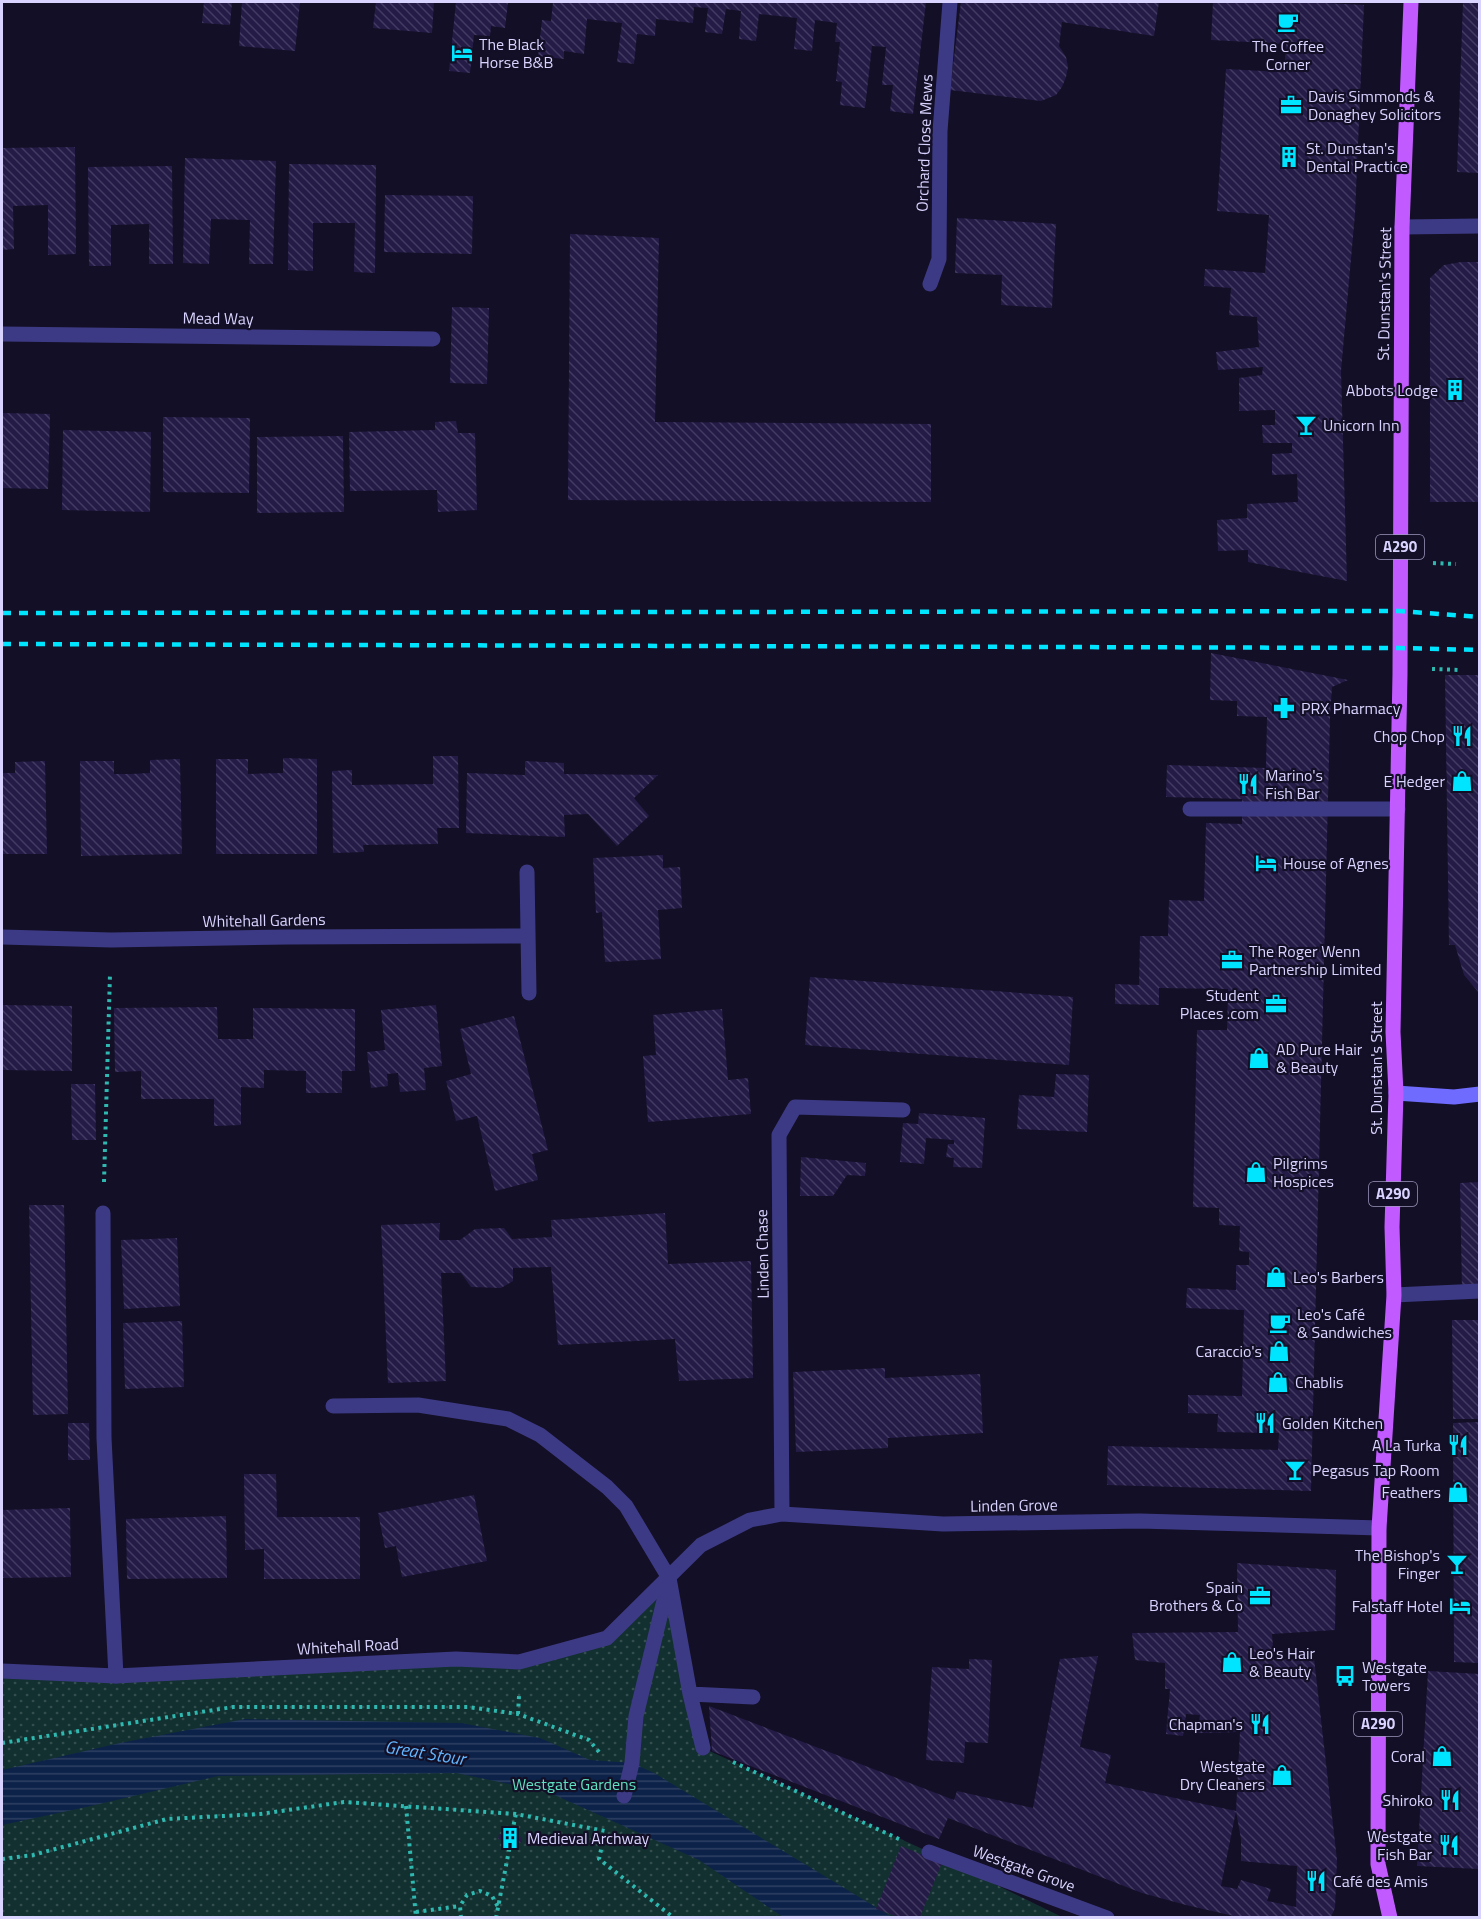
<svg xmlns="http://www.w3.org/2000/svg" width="1481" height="1919" font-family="'Titillium Web',sans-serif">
<defs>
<pattern id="park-dots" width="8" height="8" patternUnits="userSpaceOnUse" patternTransform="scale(1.5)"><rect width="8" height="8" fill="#12302f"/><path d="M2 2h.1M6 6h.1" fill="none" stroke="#344d4e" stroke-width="1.8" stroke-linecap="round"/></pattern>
<pattern id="water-rules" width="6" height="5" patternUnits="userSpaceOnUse" patternTransform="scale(1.5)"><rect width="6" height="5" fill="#0c2248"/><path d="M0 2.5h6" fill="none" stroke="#2f4163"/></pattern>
<pattern id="building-back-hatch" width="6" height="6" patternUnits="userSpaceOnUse" patternTransform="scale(1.5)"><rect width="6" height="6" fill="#241b47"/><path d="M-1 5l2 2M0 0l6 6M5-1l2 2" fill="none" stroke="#433b63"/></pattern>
</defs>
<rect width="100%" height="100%" fill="#130f26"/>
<path fill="url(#park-dots)" d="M 669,1578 L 703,1748 L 929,1852 L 1062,1917 L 2,1918 L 2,1675 L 519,1662 L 607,1638 Z"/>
<path fill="url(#water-rules)" d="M 245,1719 L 461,1723 L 540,1738 L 590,1760 L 632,1763 L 654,1773 L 892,1917 L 783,1917 L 699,1860 L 548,1792 L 456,1773 L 218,1776 L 91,1806 L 2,1825 L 2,1770 L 120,1743 Z"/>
<path fill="url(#building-back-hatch)" d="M 204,2 L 232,2 L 230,25 L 202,23 Z
M 242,2 L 300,2 L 295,51 L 239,46 Z
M 376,2 L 434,2 L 432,33 L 373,28 Z
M 456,2 L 508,2 L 505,28 L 491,26 L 490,36 L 474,35 L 470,73 L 449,71 Z
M 553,2 L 926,2 L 913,114 L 890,111 L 893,85 L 882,85 L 886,47 L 872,46 L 865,108 L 840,105 L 842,82 L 836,81 L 840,42 L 835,42 L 837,23 L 815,20 L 812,51 L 794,49 L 797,18 L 759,14 L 756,41 L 739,39 L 741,11 L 726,9 L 722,34 L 705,32 L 708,8 L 694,7 L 693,23 L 656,19 L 655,36 L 637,34 L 634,64 L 617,62 L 622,23 L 587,19 L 584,54 L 564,51 L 564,59 L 538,56 L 542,20 L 551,21 Z
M 961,2 L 1159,2 L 1154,36 L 1062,22 L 1059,46 L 1066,57 L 1068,67 L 1066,77 L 1062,87 L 1056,95 L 1041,101 L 950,90 Z
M 1213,2 L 1305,2 L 1364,5 L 1355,214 L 1341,371 L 1347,581 L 1248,562 L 1248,550 L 1218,551 L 1217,520 L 1247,518 L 1247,504 L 1298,502 L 1297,474 L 1272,475 L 1272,454 L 1292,453 L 1292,443 L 1263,443 L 1262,425 L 1275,425 L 1275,410 L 1239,411 L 1239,378 L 1262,375 L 1263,367 L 1218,370 L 1216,352 L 1259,347 L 1257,317 L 1229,315 L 1231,288 L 1204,286 L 1205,269 L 1265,273 L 1269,215 L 1217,211 L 1226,69 L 1284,72 L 1286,44 L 1211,40 Z
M 1463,2 L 1479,2 L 1479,173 L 1457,172 Z
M 75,147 L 76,254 L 48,255 L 48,205 L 13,206 L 14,249 L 2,250 L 2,148 Z
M 185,158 L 276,161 L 273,264 L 249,264 L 250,220 L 211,219 L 209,264 L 183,263 Z
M 289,164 L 376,165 L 375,273 L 354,272 L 355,223 L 313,223 L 313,271 L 288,270 Z
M 172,166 L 173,264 L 149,264 L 149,224 L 111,225 L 111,266 L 89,266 L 88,167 Z
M 385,195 L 473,196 L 472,254 L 384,252 Z
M 957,218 L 1056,224 L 1052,308 L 1001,305 L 1002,275 L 955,273 Z
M 570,234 L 659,238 L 655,422 L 931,424 L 931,502 L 568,500 Z
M 1461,262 L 1479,262 L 1479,502 L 1430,502 L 1430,278 L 1444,265 Z
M 452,307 L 489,308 L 487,384 L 450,383 Z
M 2,413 L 50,414 L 48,489 L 2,488 Z
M 163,417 L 250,418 L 249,493 L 163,492 Z
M 456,421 L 458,433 L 475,433 L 477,510 L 438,512 L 437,490 L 350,491 L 349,432 L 435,430 L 435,422 Z
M 63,430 L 151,432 L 150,512 L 62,510 Z
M 343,436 L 344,512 L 257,513 L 257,437 Z
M 1211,653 L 1348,680 L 1332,687 L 1330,717 L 1311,1491 L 1107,1485 L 1108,1446 L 1278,1450 L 1279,1433 L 1217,1432 L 1218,1414 L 1188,1413 L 1188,1395 L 1242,1396 L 1244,1310 L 1186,1308 L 1187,1288 L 1236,1290 L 1236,1265 L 1249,1265 L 1249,1252 L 1239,1251 L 1240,1226 L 1219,1225 L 1219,1208 L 1193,1207 L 1197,1030 L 1227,1030 L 1228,989 L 1159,988 L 1159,1005 L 1115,1004 L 1115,984 L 1139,985 L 1140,936 L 1168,936 L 1169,900 L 1204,901 L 1206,823 L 1242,824 L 1242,799 L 1166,797 L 1167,765 L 1266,768 L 1267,717 L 1237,716 L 1237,701 L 1210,700 Z
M 1445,675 L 1479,675 L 1479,993 L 1464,975 L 1455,945 L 1449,945 Z
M 433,756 L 458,756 L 459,828 L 437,828 L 438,844 L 363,845 L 364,852 L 333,853 L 332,771 L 352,770 L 352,785 L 433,784 Z
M 283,758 L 317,759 L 317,854 L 216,854 L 216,759 L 248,759 L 248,774 L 283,773 Z
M 180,759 L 182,854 L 81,856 L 80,761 L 114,761 L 114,774 L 131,774 L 150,773 L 150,760 Z
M 45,761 L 47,854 L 2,854 L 2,773 L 15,773 L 15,762 Z
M 525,761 L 564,763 L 564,774 L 658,775 L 634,798 L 649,816 L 617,846 L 588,814 L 564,815 L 565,837 L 466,833 L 467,773 L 525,775 Z
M 663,855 L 663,868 L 680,867 L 682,908 L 658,910 L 661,959 L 605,962 L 602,912 L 596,913 L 593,858 Z
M 810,977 L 1073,997 L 1069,1065 L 805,1045 Z
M 2,1005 L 72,1006 L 72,1071 L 2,1070 Z
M 436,1005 L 442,1066 L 424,1068 L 426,1090 L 400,1092 L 398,1073 L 387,1074 L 388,1086 L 371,1088 L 367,1052 L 385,1050 L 381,1010 Z
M 217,1007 L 218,1039 L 253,1039 L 253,1008 L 355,1009 L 355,1071 L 342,1071 L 342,1093 L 306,1093 L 306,1071 L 264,1070 L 264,1088 L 241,1087 L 241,1125 L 214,1126 L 214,1099 L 141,1099 L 141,1071 L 115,1072 L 114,1008 Z
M 722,1009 L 728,1080 L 748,1078 L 751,1114 L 648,1122 L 643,1056 L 656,1055 L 653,1015 Z
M 514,1016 L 548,1150 L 532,1154 L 538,1180 L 495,1191 L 477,1116 L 456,1121 L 446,1081 L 471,1074 L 460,1029 Z
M 1056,1074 L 1089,1075 L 1087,1132 L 1017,1129 L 1019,1095 L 1054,1097 Z
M 71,1084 L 95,1084 L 96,1140 L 72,1140 Z
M 919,1113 L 985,1118 L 982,1168 L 953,1167 L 954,1158 L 946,1157 L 948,1144 L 954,1144 L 954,1140 L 926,1138 L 924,1164 L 900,1162 L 903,1123 L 918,1124 Z
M 801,1157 L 866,1163 L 865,1176 L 847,1175 L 833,1196 L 800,1196 Z
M 1479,1182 L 1479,1290 L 1462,1290 L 1460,1183 Z
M 29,1205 L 64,1205 L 68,1414 L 33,1415 Z
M 665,1213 L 668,1264 L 751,1261 L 753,1378 L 679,1381 L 675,1339 L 558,1345 L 551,1267 L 513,1268 L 513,1281 L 501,1288 L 471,1287 L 461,1273 L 441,1273 L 446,1381 L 388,1383 L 381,1225 L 440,1223 L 439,1240 L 460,1240 L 475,1229 L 504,1228 L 512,1239 L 552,1237 L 551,1220 Z
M 177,1238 L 180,1306 L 124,1309 L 121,1240 Z
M 1452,1320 L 1479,1320 L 1479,1419 L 1453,1419 Z
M 182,1321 L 184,1387 L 125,1389 L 123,1323 Z
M 885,1368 L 885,1378 L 980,1374 L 983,1433 L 888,1438 L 888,1448 L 796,1452 L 793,1372 Z
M 1479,1422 L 1479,1663 L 1454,1662 L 1453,1423 Z
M 68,1423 L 89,1423 L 90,1460 L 68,1460 Z
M 244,1474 L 276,1474 L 277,1517 L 360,1517 L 360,1579 L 264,1579 L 264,1549 L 245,1550 Z
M 474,1495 L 487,1561 L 402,1577 L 396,1546 L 385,1548 L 378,1513 Z
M 70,1508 L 71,1577 L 2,1578 L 2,1510 Z
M 226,1516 L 227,1578 L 127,1579 L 126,1519 Z
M 1237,1563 L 1336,1570 L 1335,1630 L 1272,1634 L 1274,1660 L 1314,1658 L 1337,1860 L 1335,1908 L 1331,1917 L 1238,1917 L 1186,1905 L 1142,1893 L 948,1818 L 939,1839 L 712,1751 L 709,1706 L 954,1800 L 957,1791 L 1033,1808 L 1060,1659 L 1098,1656 L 1080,1747 L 1111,1755 L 1105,1783 L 1236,1811 L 1221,1886 L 1237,1889 L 1241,1880 L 1271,1889 L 1267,1901 L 1296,1907 L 1297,1866 L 1241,1861 L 1241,1839 L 1236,1811 L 1240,1732 L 1197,1733 L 1200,1715 L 1186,1714 L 1183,1736 L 1166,1734 L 1170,1689 L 1165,1689 L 1165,1663 L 1135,1660 L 1132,1633 L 1238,1632 Z
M 969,1659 L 992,1660 L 988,1743 L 965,1742 L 964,1763 L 926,1760 L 932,1667 L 969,1669 Z
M 1428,1671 L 1479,1674 L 1479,1869 L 1417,1866 Z
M 499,1834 L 522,1837 L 522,1843 L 498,1839 Z
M 901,1846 L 942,1863 L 920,1917 L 898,1917 L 876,1909 Z"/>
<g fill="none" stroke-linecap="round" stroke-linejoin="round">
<path stroke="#2fb8b0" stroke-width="4" stroke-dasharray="3 4.5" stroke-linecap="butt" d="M 1433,563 L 1456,564
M 1432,669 L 1461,670
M 104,1182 L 110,974
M 518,1714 L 519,1696
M 2,1743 L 233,1707 L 468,1707 L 518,1714 L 589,1740 L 599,1752
M 733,1762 L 901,1840
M 406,1806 L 416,1918
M 512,1832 L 516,1814
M 2,1859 L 33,1855 L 167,1819 L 260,1814 L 344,1802 L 516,1814 L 605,1831 L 599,1859 L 674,1918
M 416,1912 L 460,1906
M 461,1918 L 460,1906 L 467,1895 L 480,1891 L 492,1896 L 498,1907
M 496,1918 L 510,1845"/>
<path stroke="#3d3a85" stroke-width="15" d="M 930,284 L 939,259 L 940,131 L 950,2
M 1190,809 L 1398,809
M 103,1213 L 104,1438 L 116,1676
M 333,1406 L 418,1405 L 508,1419 L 540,1435 L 607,1487 L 626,1506 L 669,1578 L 690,1694 L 703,1748
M 690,1694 L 753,1697
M 624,1796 L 632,1763 L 636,1716 L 668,1584"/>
<path stroke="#3d3a85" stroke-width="15" d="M 1402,227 L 1480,226
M 2,334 L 433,339
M 527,872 L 529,993
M 2,937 L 111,940 L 288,937 L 528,936
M 1394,1295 L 1480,1291
M 782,1514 L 779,1135 L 795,1107 L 903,1110
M 2,1671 L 116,1676 L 456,1659 L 519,1662 L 607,1638 L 701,1545 L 750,1520 L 782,1514 L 943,1524 L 1140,1521 L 1379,1528
M 929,1852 L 1107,1918"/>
<path stroke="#6f6bff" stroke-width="15" d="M 1396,1093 L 1454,1097 L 1480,1094"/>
<path stroke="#c25bff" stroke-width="15" d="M 1390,1918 L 1378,1864 L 1379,1528 L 1394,1295 L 1392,1227 L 1396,1093 L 1393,1032 L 1400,674 L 1402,227 L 1411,2"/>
<path stroke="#00e5ff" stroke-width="4.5" stroke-dasharray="9 8" stroke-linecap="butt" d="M 2,613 L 1399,611 L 1480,617
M 2,644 L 1399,648 L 1480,650"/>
</g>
<defs>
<symbol id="cafe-bare" viewBox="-9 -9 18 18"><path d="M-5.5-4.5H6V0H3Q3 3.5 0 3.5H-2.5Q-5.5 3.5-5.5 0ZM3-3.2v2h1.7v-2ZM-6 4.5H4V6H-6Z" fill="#00e5ff" stroke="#130f26" stroke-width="2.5" paint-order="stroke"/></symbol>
<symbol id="hotel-bare" viewBox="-9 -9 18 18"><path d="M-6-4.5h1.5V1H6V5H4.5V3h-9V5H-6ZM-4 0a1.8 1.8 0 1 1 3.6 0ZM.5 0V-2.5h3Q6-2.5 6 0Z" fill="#00e5ff" stroke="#130f26" stroke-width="2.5" paint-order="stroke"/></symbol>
<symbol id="office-bare" viewBox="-9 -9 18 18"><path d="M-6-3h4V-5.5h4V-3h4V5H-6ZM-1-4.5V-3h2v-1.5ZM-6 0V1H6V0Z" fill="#00e5ff" stroke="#130f26" stroke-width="2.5" paint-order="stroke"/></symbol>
<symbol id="building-bare" viewBox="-9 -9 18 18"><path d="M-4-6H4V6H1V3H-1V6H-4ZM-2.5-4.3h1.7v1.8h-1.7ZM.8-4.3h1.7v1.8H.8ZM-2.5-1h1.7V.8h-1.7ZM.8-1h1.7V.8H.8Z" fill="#00e5ff" stroke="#130f26" stroke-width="2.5" paint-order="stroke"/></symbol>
<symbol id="bar-bare" viewBox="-9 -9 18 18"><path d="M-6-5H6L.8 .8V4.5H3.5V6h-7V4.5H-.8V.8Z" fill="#00e5ff" stroke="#130f26" stroke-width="2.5" paint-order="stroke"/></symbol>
<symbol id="pharmacy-bare" viewBox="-9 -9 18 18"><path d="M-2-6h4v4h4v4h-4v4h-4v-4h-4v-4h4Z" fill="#00e5ff" stroke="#130f26" stroke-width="2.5" paint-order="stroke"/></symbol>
<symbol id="restaurant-bare" viewBox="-9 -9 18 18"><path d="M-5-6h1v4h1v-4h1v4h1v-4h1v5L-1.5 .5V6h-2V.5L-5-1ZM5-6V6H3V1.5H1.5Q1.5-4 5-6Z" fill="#00e5ff" stroke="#130f26" stroke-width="2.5" paint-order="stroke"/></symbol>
<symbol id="shop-bare" viewBox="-9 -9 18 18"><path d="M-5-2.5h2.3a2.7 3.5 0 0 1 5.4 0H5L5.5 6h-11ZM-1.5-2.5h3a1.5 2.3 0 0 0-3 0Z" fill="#00e5ff" stroke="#130f26" stroke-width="2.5" paint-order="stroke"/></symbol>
<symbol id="bus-bare" viewBox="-9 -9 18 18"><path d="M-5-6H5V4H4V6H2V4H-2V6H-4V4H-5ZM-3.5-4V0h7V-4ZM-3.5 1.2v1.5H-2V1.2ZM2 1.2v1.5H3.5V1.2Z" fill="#00e5ff" stroke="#130f26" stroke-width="2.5" paint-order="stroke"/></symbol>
</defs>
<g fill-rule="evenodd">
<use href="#cafe-bare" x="1273" y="7" width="30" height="30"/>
<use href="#hotel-bare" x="447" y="38" width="30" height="30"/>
<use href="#office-bare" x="1276" y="90" width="30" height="30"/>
<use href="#building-bare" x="1274" y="142" width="30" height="30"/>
<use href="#building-bare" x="1440" y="375" width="30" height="30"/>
<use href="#bar-bare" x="1291" y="410" width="30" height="30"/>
<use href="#pharmacy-bare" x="1269" y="693" width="30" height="30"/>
<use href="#restaurant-bare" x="1447" y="721" width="30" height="30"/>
<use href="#shop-bare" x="1447" y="766" width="30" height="30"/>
<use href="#restaurant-bare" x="1233" y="769" width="30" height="30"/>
<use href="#hotel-bare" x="1251" y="848" width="30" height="30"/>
<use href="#office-bare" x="1217" y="945" width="30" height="30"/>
<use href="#office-bare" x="1261" y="989" width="30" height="30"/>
<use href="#shop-bare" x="1244" y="1043" width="30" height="30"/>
<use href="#shop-bare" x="1241" y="1157" width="30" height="30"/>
<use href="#shop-bare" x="1261" y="1262" width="30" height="30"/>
<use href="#cafe-bare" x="1265" y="1308" width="30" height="30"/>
<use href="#shop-bare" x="1264" y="1336" width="30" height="30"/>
<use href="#shop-bare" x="1263" y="1367" width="30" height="30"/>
<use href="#restaurant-bare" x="1250" y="1408" width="30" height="30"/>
<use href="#restaurant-bare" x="1443" y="1430" width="30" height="30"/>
<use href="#bar-bare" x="1280" y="1455" width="30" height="30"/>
<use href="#shop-bare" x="1443" y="1477" width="30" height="30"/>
<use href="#bar-bare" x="1442" y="1549" width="30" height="30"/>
<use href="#office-bare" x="1245" y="1581" width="30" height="30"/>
<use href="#hotel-bare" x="1445" y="1591" width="30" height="30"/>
<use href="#shop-bare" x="1217" y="1647" width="30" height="30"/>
<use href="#bus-bare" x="1330" y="1661" width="30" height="30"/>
<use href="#restaurant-bare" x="1245" y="1709" width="30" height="30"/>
<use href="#shop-bare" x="1427" y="1741" width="30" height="30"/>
<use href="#shop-bare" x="1267" y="1760" width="30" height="30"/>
<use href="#restaurant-bare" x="1435" y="1785" width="30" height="30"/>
<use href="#building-bare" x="495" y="1823" width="30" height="30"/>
<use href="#restaurant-bare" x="1434" y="1830" width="30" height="30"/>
<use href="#restaurant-bare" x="1301" y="1866" width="30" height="30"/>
</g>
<g text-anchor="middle" stroke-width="4.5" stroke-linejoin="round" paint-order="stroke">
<g fill="#130f26" stroke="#9e99be" stroke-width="1.5">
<rect x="1376" y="535" width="48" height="24" rx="4.5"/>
<rect x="1369" y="1182" width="48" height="24" rx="4.5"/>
<rect x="1354" y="1712" width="48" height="24" rx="4.5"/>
</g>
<g font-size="15" font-weight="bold" fill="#d9d4ff">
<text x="1400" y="552">A290</text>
<text x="1393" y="1199">A290</text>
<text x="1378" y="1729">A290</text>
</g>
<g font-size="16" fill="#d9d4ff" stroke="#130f26" text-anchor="start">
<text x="479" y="50">The Black<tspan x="479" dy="18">Horse B&amp;B</tspan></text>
<text x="1288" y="52" text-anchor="middle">The Coffee<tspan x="1288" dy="18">Corner</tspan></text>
<text x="1308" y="102">Davis Simmonds &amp;<tspan x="1308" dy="18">Donaghey Solicitors</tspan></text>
<text x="1306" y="154">St. Dunstan's<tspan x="1306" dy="18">Dental Practice</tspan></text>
<text x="1438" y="396" text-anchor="end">Abbots Lodge</text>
<text x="1323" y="431">Unicorn Inn</text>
<text x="1301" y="714">PRX Pharmacy</text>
<text x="1445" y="742" text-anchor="end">Chop Chop</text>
<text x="1265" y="781">Marino's<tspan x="1265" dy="18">Fish Bar</tspan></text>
<text x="1445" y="787" text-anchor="end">E Hedger</text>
<text x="1283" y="869">House of Agnes</text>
<text x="1249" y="957">The Roger Wenn<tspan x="1249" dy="18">Partnership Limited</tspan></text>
<text x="1259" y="1001" text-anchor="end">Student<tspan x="1259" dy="18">Places .com</tspan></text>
<text x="1276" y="1055">AD Pure Hair<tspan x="1276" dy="18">&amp; Beauty</tspan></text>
<text x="1273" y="1169">Pilgrims<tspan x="1273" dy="18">Hospices</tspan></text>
<text x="1293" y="1283">Leo's Barbers</text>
<text x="1297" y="1320">Leo's Café<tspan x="1297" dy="18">&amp; Sandwiches</tspan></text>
<text x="1262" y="1357" text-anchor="end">Caraccio's</text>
<text x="1295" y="1388">Chablis</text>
<text x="1282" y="1429">Golden Kitchen</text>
<text x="1441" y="1451" text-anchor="end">A La Turka</text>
<text x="1312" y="1476">Pegasus Tap Room</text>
<text x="1441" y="1498" text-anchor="end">Feathers</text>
<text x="1440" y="1561" text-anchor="end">The Bishop's<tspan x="1440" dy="18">Finger</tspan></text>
<text x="1243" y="1593" text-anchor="end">Spain<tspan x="1243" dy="18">Brothers &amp; Co</tspan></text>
<text x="1443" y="1612" text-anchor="end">Falstaff Hotel</text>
<text x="1249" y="1659">Leo's Hair<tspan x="1249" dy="18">&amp; Beauty</tspan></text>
<text x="1362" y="1673">Westgate<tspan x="1362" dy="18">Towers</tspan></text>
<text x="1243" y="1730" text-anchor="end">Chapman's</text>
<text x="1425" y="1762" text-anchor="end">Coral</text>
<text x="1265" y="1772" text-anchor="end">Westgate<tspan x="1265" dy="18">Dry Cleaners</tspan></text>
<text x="1433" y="1806" text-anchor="end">Shiroko</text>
<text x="1432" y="1842" text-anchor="end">Westgate<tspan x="1432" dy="18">Fish Bar</tspan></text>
<text x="527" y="1844">Medieval Archway</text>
<text x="1333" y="1887">Café des Amis</text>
</g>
<g font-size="16" fill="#d9d4ff" stroke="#130f26">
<text transform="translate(924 143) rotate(-88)" y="6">Orchard Close Mews</text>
<text transform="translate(1384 294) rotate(-89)" y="6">St. Dunstan's Street</text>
<text transform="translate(218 318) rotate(1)" y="6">Mead Way</text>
<text transform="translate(264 920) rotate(-1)" y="6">Whitehall Gardens</text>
<text transform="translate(1376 1068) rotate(-90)" y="6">St. Dunstan's Street</text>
<text transform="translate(762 1254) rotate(-91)" y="6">Linden Chase</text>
<text transform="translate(1014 1505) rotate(-1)" y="6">Linden Grove</text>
<text transform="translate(348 1646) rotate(-3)" y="6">Whitehall Road</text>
<text transform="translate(1024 1868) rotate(20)" y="6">Westgate Grove</text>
</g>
<g font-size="16" fill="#5fe0c0" stroke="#130f26">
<text x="574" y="1790">Westgate Gardens</text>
</g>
<g font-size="18" font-style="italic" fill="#62b6ff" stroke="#130f26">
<text transform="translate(425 1753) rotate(9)" y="6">Great Stour</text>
</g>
</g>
<rect width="1481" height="1919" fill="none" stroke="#d9d4ff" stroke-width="6"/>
</svg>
